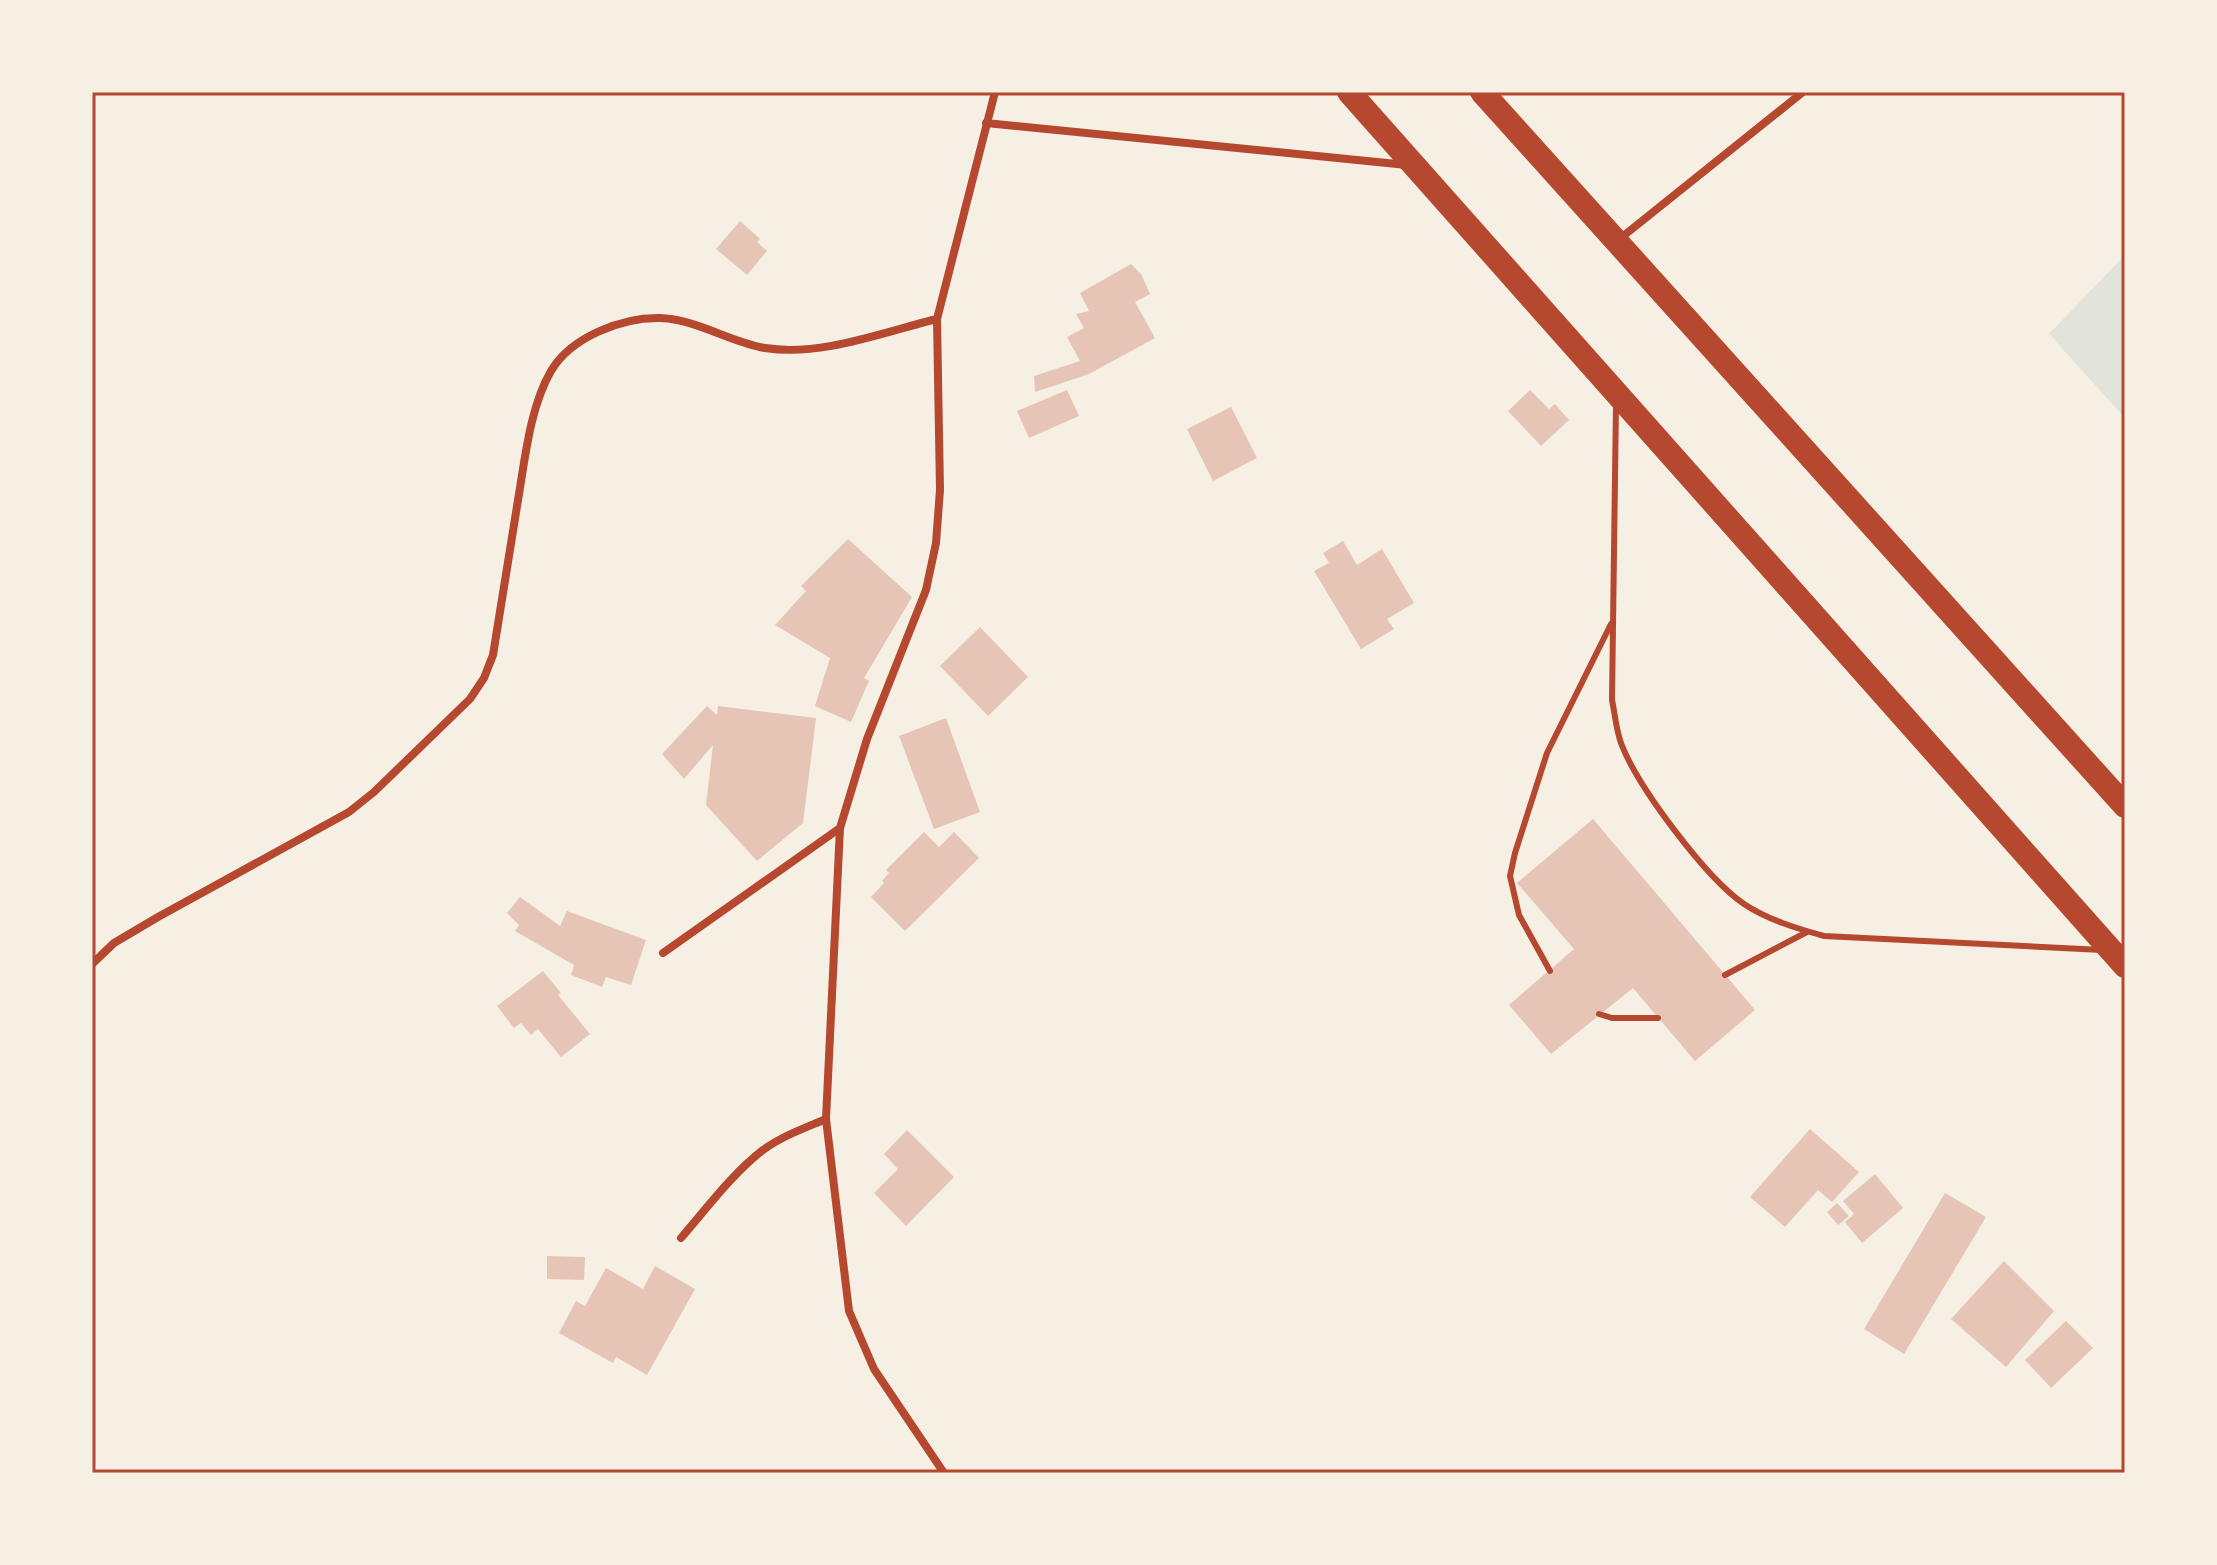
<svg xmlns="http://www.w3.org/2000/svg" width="2217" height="1565" font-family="'Fira Sans',sans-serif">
<rect width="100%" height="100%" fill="#f6efe4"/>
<path fill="#e2e4dc" d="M 2125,255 L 2125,418 L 2049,334 Z"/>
<path fill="#e6c5b7" d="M 740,221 L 760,239 L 757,242 L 767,251 L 747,275 L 716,249 Z
M 1131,264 L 1141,274 L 1150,294 L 1135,302 L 1155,338 L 1089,374 L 1035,392 L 1034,376 L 1080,361 L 1067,337 L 1084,328 L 1076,314 L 1089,311 L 1080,293 Z
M 1067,390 L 1079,416 L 1029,438 L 1017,411 Z
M 1530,390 L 1549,409 L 1555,404 L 1569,420 L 1541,446 L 1508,411 Z
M 1231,407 L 1257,458 L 1213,481 L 1187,429 Z
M 848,539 L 912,597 L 864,678 L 869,681 L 851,722 L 815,706 L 830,658 L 775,625 L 806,591 L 801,586 Z
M 1343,541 L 1357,565 L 1382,549 L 1414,603 L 1387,619 L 1394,629 L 1361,649 L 1314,571 L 1329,563 L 1323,553 Z
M 980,627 L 1028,677 L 988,716 L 940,666 Z
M 707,706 L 717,715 L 718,706 L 816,718 L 803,823 L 757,861 L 706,805 L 713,745 L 684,779 L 662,754 Z
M 946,718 L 980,812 L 934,829 L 899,736 Z
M 1593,819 L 1755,1010 L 1695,1061 L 1633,988 L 1551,1054 L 1509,1005 L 1574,949 L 1517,883 Z
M 924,832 L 939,847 L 954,832 L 979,858 L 905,931 L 871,897 L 884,883 L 882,881 L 889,873 L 886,870 Z
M 520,897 L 560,926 L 567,911 L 646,940 L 631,985 L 606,977 L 602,987 L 571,975 L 574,965 L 515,931 L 519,925 L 507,913 Z
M 543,971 L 561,993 L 558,995 L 590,1034 L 561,1057 L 538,1029 L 531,1035 L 521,1023 L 514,1028 L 497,1006 Z
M 1810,1129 L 1859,1172 L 1832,1202 L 1818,1190 L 1785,1227 L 1750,1197 Z
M 907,1130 L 954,1177 L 906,1226 L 874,1193 L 898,1169 L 884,1154 Z
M 1875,1174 L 1903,1208 L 1862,1243 L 1845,1222 L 1854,1214 L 1843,1201 Z
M 1945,1193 L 1986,1217 L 1904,1354 L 1864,1329 Z
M 1837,1203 L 1849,1216 L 1838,1225 L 1827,1212 Z
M 547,1256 L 585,1257 L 584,1280 L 547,1279 Z
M 2004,1261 L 2054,1311 L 2006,1367 L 1951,1319 Z
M 655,1266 L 695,1289 L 647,1375 L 616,1357 L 613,1363 L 559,1333 L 576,1301 L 585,1306 L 606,1268 L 643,1289 Z
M 2066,1321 L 2093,1348 L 2051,1388 L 2025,1360 Z"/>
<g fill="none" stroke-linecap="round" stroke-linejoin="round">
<path stroke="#b5482f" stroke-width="6" d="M 1616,404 L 1612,700 C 1615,714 1616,729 1621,743 C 1637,786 1706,878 1744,904 C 1768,920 1796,928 1824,936 L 2102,950
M 1550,971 L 1519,915 L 1510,876 L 1515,853 L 1547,753 L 1611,624
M 1725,975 L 1807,932
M 1599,1014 L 1612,1018 L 1658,1018"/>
<path stroke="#b5482f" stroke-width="8" d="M 986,123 L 1407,165
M 1617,241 L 1803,92
M 663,953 L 840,828
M 92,964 L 114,943 L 158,917 L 349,812 L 374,792 L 470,699 L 484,678 L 493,655 C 501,603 510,552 518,500 C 525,459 530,407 551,371 C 571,337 622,317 661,318 C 698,320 730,342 765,348 C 821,357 883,332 937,319
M 681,1238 C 707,1208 732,1174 763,1150 C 782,1136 805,1128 826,1119
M 944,1473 L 874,1369 L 849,1311 L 826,1119 L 840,828 L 867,739 L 926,590 L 936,543 L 940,490 L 937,319 L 995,92"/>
<path stroke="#b5482f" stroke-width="24" d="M 1349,92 L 2125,966
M 1482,92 L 2125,806"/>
</g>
<rect width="2217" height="1565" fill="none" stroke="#f6efe4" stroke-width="188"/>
<rect x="94" y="94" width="2029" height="1377" fill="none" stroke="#b5482f" stroke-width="3"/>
</svg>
